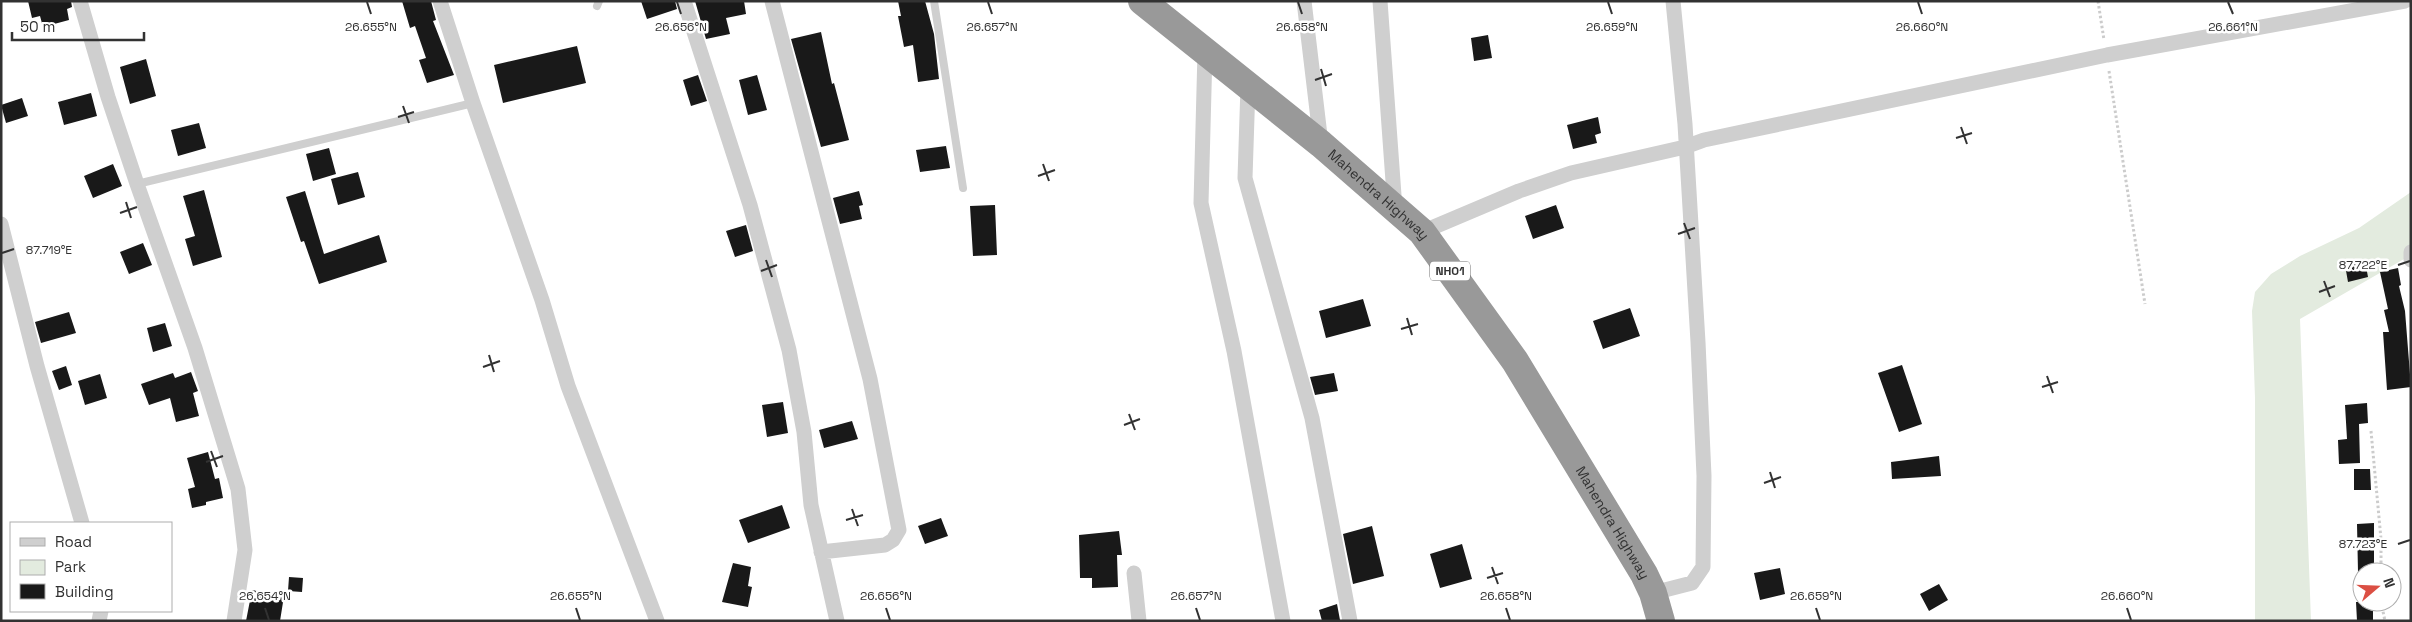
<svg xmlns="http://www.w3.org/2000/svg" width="2412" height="622" font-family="'Space Grotesk',sans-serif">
<rect width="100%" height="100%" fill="#fff"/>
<path fill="#e3ebdf" d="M 2411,192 L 2411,255 L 2300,319 L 2311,621 L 2255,621 L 2255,398 L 2252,311 L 2255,292 L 2271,274 L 2300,256 L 2359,228 Z"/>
<path fill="#191919" d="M 28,1 L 71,1 L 72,7 L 67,9 L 69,20 L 43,27 L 40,16 L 32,18 Z
M 402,1 L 431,1 L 436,20 L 433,21 L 454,75 L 427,83 L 419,60 L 426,58 L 415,26 L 410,28 Z
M 641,1 L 675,1 L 677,9 L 647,19 Z
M 695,1 L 744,1 L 746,14 L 726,18 L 730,34 L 706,39 Z
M 898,1 L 925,1 L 934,34 L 939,79 L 918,82 L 913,45 L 904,47 L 898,16 L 901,16 Z
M 821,32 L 832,84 L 834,83 L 849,140 L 821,147 L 791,39 Z
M 1488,35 L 1492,58 L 1474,61 L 1471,38 Z
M 577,46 L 586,83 L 503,103 L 494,65 Z
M 146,59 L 156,96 L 130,104 L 120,67 Z
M 698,75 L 707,101 L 691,106 L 683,80 Z
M 757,75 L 767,110 L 748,115 L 739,80 Z
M 91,93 L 97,116 L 64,125 L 58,102 Z
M 22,98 L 28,116 L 6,123 L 1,105 Z
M 1598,117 L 1601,133 L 1595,135 L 1597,143 L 1573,149 L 1567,125 Z
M 199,123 L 206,148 L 178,156 L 171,130 Z
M 946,146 L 950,168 L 920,172 L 916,150 Z
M 329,148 L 336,174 L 313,181 L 306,154 Z
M 113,164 L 122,186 L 93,198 L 84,176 Z
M 358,172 L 365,197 L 338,205 L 331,179 Z
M 204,190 L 222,257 L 193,266 L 185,239 L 195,236 L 183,196 Z
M 305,191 L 324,254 L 379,235 L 387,262 L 319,284 L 304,241 L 301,242 L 286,197 Z
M 859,191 L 863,205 L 859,206 L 862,219 L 840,224 L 833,198 Z
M 995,205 L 997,255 L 973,256 L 970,206 Z
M 1556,205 L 1564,228 L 1533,239 L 1525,216 Z
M 746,225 L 753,251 L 735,257 L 726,231 Z
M 143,243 L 152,265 L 129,274 L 120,252 Z
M 2365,261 L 2368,277 L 2348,282 L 2345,265 Z
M 2398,268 L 2401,285 L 2399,286 L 2405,311 L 2411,387 L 2387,390 L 2383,332 L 2389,332 L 2384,310 L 2388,309 L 2380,272 Z
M 1363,299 L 1371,326 L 1326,338 L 1319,311 Z
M 1630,308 L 1640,336 L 1603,349 L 1593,321 Z
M 69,312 L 76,333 L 41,343 L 35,322 Z
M 165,323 L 172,346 L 153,352 L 147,328 Z
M 1902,365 L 1922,424 L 1899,432 L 1878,373 Z
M 66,366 L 72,385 L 59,390 L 52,371 Z
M 191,372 L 198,391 L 193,393 L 199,416 L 176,422 L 170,398 L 149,405 L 141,384 L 173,373 L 175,378 Z
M 1334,373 L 1338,391 L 1315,395 L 1310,377 Z
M 100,374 L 107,398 L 85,405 L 78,381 Z
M 783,402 L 788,433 L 767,437 L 762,405 Z
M 2367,403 L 2368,423 L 2359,424 L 2360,463 L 2339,464 L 2338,440 L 2347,439 L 2345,405 Z
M 852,421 L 858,439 L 824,448 L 819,430 Z
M 208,452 L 215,479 L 219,478 L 223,498 L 206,502 L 206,505 L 192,508 L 188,489 L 195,487 L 187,458 Z
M 1939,456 L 1941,476 L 1892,479 L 1891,462 Z
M 2354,469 L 2370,469 L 2371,490 L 2354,490 Z
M 782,505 L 790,528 L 748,543 L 739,520 Z
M 941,518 L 948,536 L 925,544 L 918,526 Z
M 2374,523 L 2374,572 L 2358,572 L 2357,524 Z
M 1372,526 L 1384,576 L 1353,584 L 1343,534 Z
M 1119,531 L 1122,555 L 1117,555 L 1118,587 L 1092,588 L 1092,578 L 1080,578 L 1079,535 Z
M 1462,544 L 1472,579 L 1440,588 L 1430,554 Z
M 733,563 L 751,567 L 748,586 L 752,587 L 748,607 L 722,602 Z
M 1780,568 L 1785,594 L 1760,600 L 1754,573 Z
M 289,577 L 303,578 L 302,592 L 288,591 Z
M 1939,584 L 1948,600 L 1929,611 L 1920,594 Z
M 252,590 L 284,596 L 280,621 L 246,621 Z
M 2356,602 L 2373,602 L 2373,621 L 2357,621 Z
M 1337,604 L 1340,620 L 1322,621 L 1319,610 Z"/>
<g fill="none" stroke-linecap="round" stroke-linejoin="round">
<path stroke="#ccc" stroke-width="3" stroke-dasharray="2.5 2.5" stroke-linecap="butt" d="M 2098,1 L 2104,40
M 2109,71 L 2145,304
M 2371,431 L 2381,539 L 2381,572
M 2381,602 L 2385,621"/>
<path stroke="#cfcfcf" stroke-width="8" d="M 934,1 L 963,188
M 597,6 L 599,1
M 137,184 L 473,103"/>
<path stroke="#cfcfcf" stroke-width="15" d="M 80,1 L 108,97 L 137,184 L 195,348 L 238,489 L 245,550 L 234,621
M 440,1 L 473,103 L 542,300 L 568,386 L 657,621
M 684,1 L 750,205 L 789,350 L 804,432 L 811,505 L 837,621
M 772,1 L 870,379 L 899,530 L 893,540 L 885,545 L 821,552
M 1304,1 L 1321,144
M 1380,1 L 1395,209
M 1205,52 L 1201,203 L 1234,351 L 1283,621
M 1248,86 L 1245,178 L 1312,418 L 1350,621
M 1685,147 L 1704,140 L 2107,55 L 2405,1
M 1,224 L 37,366 L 82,523
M 1422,232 L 1519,191 L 1571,173 L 1685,147
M 2411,252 L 2411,260
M 1134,573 L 1139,621
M 1653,593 L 1692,583 L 1703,567 L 1704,476 L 1698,342 L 1685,124 L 1673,1
M 99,621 L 101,611"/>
<path stroke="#999" stroke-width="28" id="s1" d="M 1142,1 L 1321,144 L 1422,232 L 1515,361 L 1644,574 L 1653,593 L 1661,621"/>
</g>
<path fill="none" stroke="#323232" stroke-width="2" d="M 367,2 L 371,14M 677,2 L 681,14M 988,2 L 992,14M 1298,2 L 1302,14M 1608,2 L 1612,14M 1918,2 L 1922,14M 2228,2 L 2233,14M 1321,69 L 1326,86M 1315,80 L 1332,74M 403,106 L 409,123M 398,117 L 414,112M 1961,127 L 1967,144M 1956,138 L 1972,133M 1043,164 L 1049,181M 1038,176 L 1055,170M 126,202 L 131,218M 120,213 L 137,207M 1684,223 L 1690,239M 1678,234 L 1695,228M 2,253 L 14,249M 766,260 L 772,277M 2398,265 L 2410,261M 761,271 L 777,265M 2324,281 L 2330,297M 2319,292 L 2335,286M 1407,318 L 1412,335M 1401,329 L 1418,324M 489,355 L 494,372M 483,367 L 500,361M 2047,376 L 2053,393M 2042,387 L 2058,382M 1129,414 L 1135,430M 1124,425 L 1140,419M 211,451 L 217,467M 206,462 L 223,456M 1770,472 L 1775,488M 1764,483 L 1781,477M 852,509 L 858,526M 846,520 L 863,515M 2398,544 L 2410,540M 1492,567 L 1498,584M 1487,578 L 1503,573M 265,608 L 269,620M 576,608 L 580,620M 886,608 L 890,620M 1196,608 L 1200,620M 1506,608 L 1510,620M 1816,608 L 1820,620M 2127,608 L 2131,620"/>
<g text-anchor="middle" stroke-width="5" stroke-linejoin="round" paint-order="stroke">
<rect fill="#fff" stroke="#707070" stroke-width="1" x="1430" y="261.5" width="40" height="19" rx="4"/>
<g font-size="12" font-weight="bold" fill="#323232">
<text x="1450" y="275">NH01</text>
</g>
<g font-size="14" fill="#323232" stroke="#fff">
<text dy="5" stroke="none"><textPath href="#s1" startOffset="306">Mahendra Highway</textPath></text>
<text dy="5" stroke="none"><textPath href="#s1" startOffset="711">Mahendra Highway</textPath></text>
</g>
</g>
<g font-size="12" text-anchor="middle" fill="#323232" stroke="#fff" stroke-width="5" stroke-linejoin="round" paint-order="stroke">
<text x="371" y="31">26.655°N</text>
<text x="681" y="31">26.656°N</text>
<text x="992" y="31">26.657°N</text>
<text x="1302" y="31">26.658°N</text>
<text x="1612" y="31">26.659°N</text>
<text x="1922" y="31">26.660°N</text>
<text x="2233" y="31">26.661°N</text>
<text x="49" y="254">87.719°E</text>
<text x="2363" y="269">87.722°E</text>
<text x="2363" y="548">87.723°E</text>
<text x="265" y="600">26.654°N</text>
<text x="576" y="600">26.655°N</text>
<text x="886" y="600">26.656°N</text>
<text x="1196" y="600">26.657°N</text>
<text x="1506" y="600">26.658°N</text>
<text x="1816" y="600">26.659°N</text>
<text x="2127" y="600">26.660°N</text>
</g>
<rect width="2412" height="622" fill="none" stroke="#323232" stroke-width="5"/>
<rect x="10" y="522" width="162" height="90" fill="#ffffff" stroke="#adadad"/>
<rect x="20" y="538" width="25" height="8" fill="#cfcfcf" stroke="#adadad"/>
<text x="55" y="547" font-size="15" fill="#323232">Road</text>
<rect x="20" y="560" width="25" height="15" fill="#e3ebdf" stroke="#adadad"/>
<text x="55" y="572" font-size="15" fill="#323232">Park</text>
<rect x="20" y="584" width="25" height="15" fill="#191919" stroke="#adadad"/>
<text x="55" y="597" font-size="15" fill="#323232">Building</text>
<g transform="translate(2377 587) rotate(71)"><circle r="24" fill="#ffffff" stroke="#adadad"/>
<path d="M0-4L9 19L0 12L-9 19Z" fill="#db4f43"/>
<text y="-8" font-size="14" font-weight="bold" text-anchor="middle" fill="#323232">N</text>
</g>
<path d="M12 32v8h132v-8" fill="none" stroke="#323232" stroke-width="2.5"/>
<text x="20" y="32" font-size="15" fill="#323232" stroke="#ffffff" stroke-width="4" paint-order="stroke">50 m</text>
</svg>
